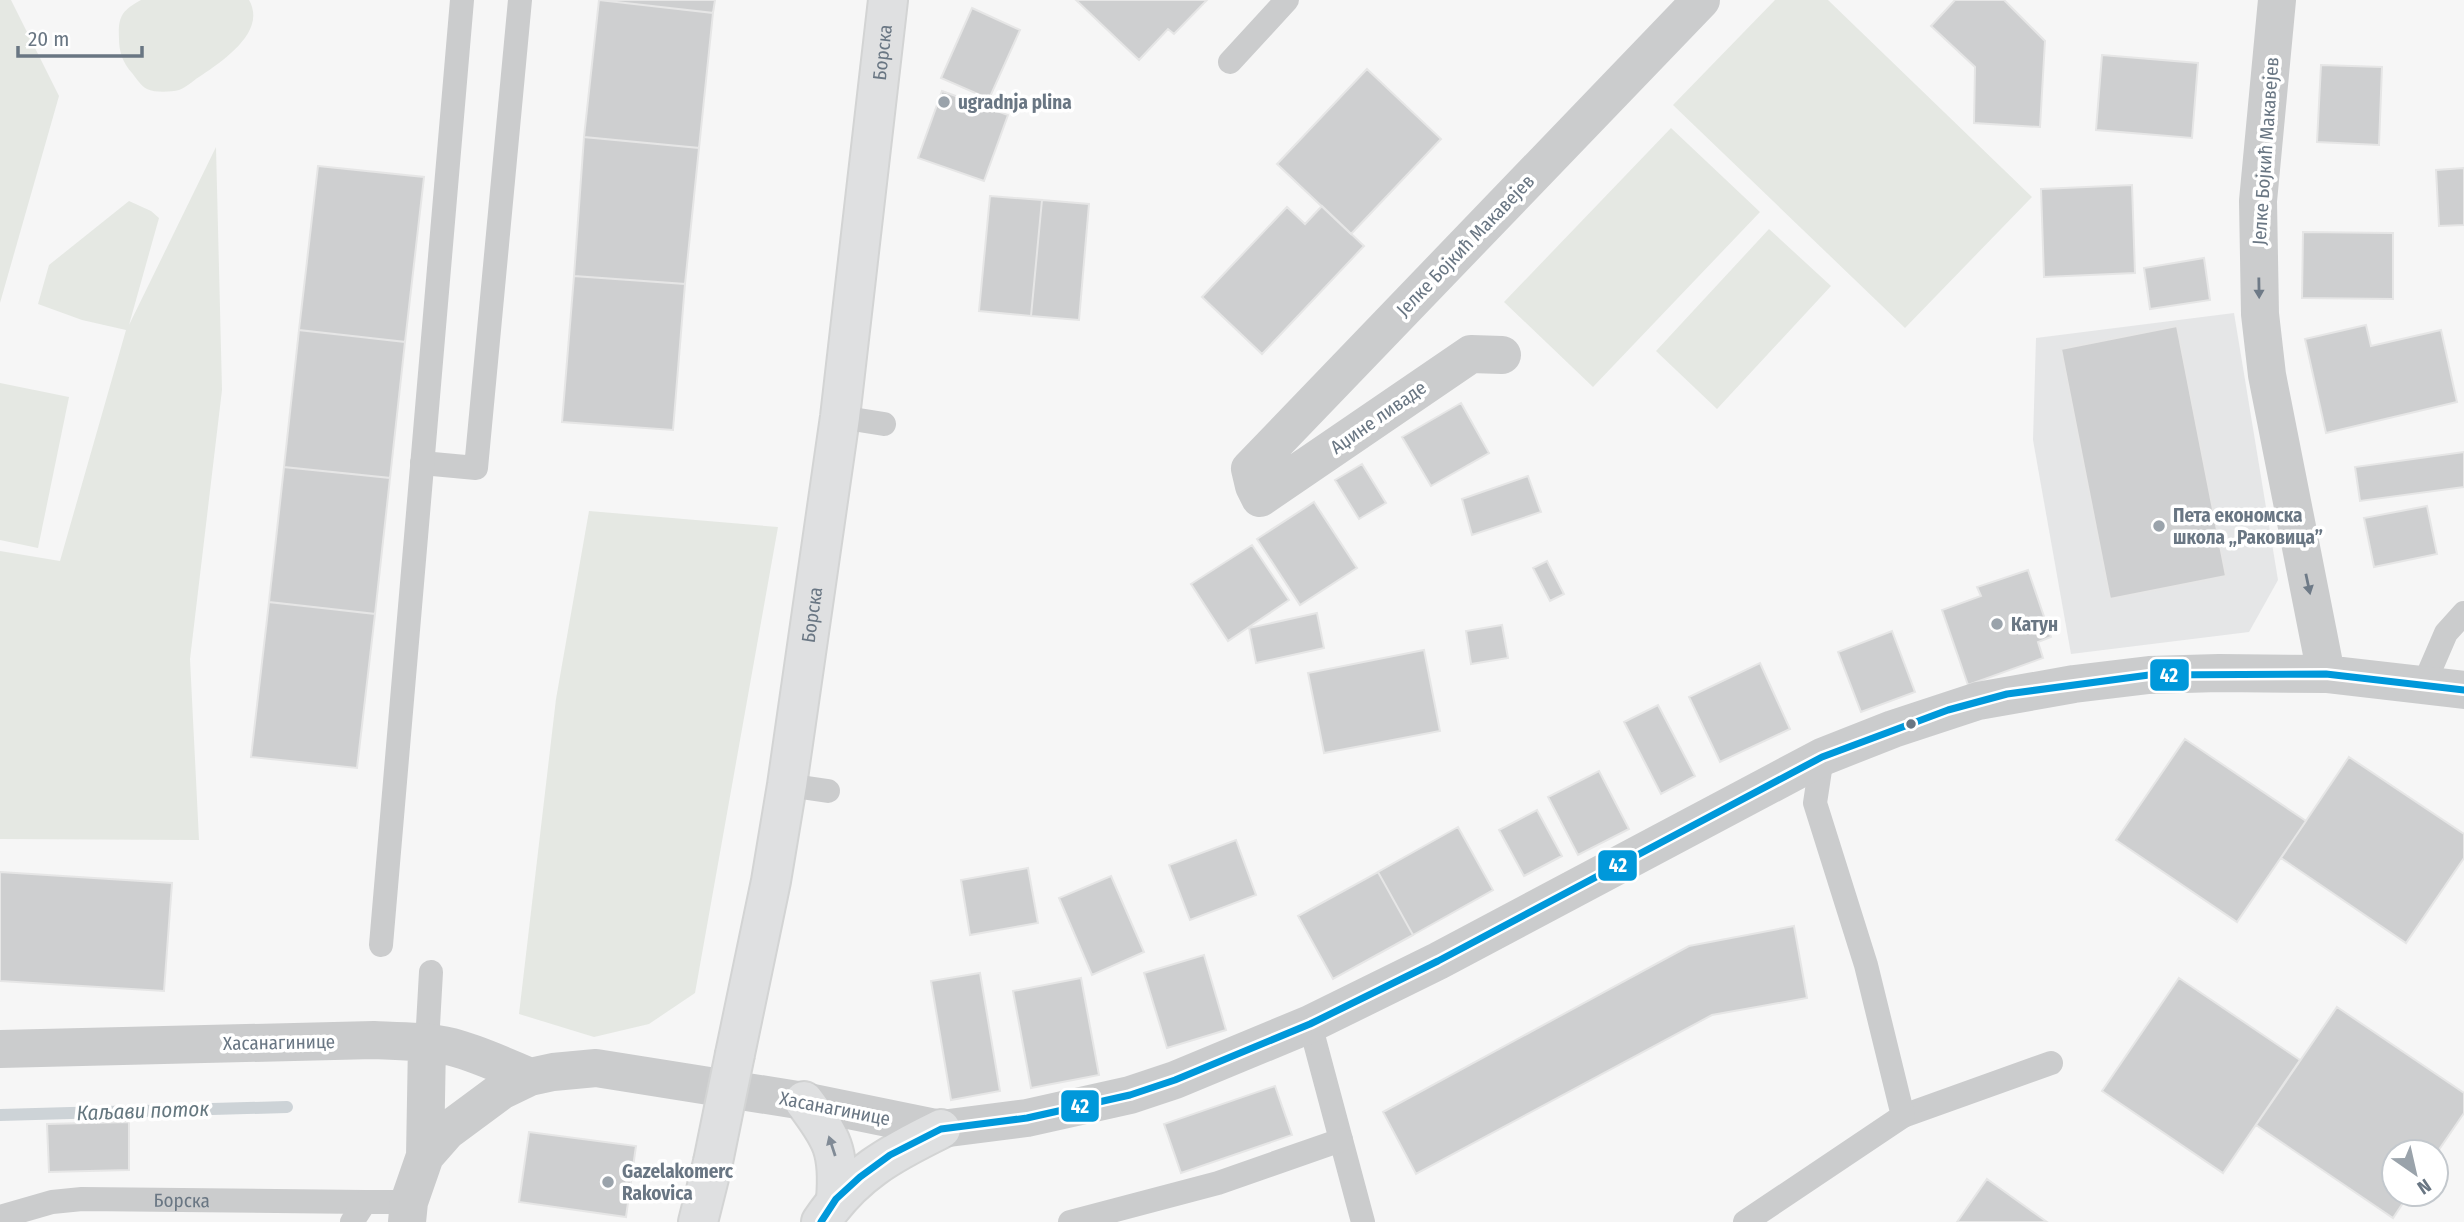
<svg xmlns="http://www.w3.org/2000/svg" width="2464" height="1222" font-family="'Fira Sans Condensed',sans-serif">
<rect width="100%" height="100%" fill="#f6f6f6"/>
<path fill="#e5e6e7" d="M 2234,313 L 2278,580 L 2249,632 L 2071,654 L 2033,440 L 2036,338 Z"/>
<path fill="#e5e8e3" d="M 0,0 L 11,0 L 59,96 L 0,303 Z
M 141,0 L 249,0 C 267,31 224,60 202,75 C 195,79 187,87 179,90 C 171,92 155,93 147,89 C 141,86 136,78 132,73 C 123,63 119,52 119,39 C 118,17 121,11 141,0 Z
M 1775,0 L 1828,0 L 2032,197 L 1905,328 L 1673,105 Z
M 1671,128 L 1760,212 L 1593,387 L 1504,302 Z
M 216,147 L 222,390 L 190,659 L 199,840 L 0,839 L 0,551 L 60,561 L 126,330 L 82,320 L 38,304 L 49,265 L 129,201 L 151,211 L 159,218 L 129,325 Z
M 1769,229 L 1831,286 L 1717,409 L 1656,351 Z
M 0,383 L 69,397 L 38,548 L 0,540 Z
M 589,511 L 778,527 L 695,993 L 649,1024 L 594,1037 L 519,1014 L 556,699 Z"/>
<g fill="none" stroke-linecap="round" stroke-linejoin="round">
<path stroke="#cdd3d7" stroke-width="12" d="M 0,1115 L 287,1107"/>
</g>
<path fill="#cecfd0" stroke="#e6e6e6" stroke-width="2" d="M 599,0 L 713,13 L 699,148 L 584,137 Z
M 599,0 L 715,0 L 713,13 Z
M 1076,0 L 1207,0 L 1174,34 L 1168,29 L 1139,60 Z
M 1955,0 L 2004,0 L 2045,41 L 2040,127 L 1974,123 L 1975,67 L 1931,26 Z
M 972,8 L 1020,30 L 989,99 L 941,78 Z
M 2102,55 L 2198,63 L 2192,138 L 2096,130 Z
M 2321,65 L 2382,67 L 2379,145 L 2317,142 Z
M 1367,69 L 1441,139 L 1351,234 L 1277,164 Z
M 942,91 L 1008,115 L 984,181 L 918,158 Z
M 584,137 L 699,148 L 685,284 L 574,276 Z
M 318,166 L 424,177 L 405,342 L 299,330 Z
M 2464,168 L 2464,225 L 2439,226 L 2436,170 Z
M 2132,185 L 2135,273 L 2044,277 L 2041,189 Z
M 990,196 L 1042,200 L 1031,316 L 979,311 Z
M 1042,200 L 1089,204 L 1079,320 L 1031,316 Z
M 1322,206 L 1364,246 L 1262,354 L 1202,297 L 1287,207 L 1305,224 Z
M 2303,232 L 2393,233 L 2393,299 L 2302,298 Z
M 2204,258 L 2210,300 L 2150,309 L 2144,268 Z
M 574,276 L 685,284 L 673,430 L 562,422 Z
M 2366,325 L 2371,346 L 2441,330 L 2457,402 L 2326,433 L 2305,339 Z
M 2177,326 L 2226,576 L 2110,599 L 2061,349 Z
M 299,330 L 405,342 L 390,478 L 284,467 Z
M 1461,403 L 1489,453 L 1431,486 L 1402,437 Z
M 2464,452 L 2464,487 L 2360,501 L 2355,467 Z
M 1362,464 L 1386,503 L 1359,519 L 1335,480 Z
M 284,467 L 390,478 L 375,614 L 269,602 Z
M 1528,476 L 1541,512 L 1472,535 L 1462,499 Z
M 1314,502 L 1357,568 L 1300,605 L 1257,539 Z
M 2427,506 L 2437,554 L 2374,567 L 2364,518 Z
M 1252,545 L 1289,600 L 1228,641 L 1191,584 Z
M 1547,561 L 1564,594 L 1550,601 L 1533,568 Z
M 2028,570 L 2051,637 L 2038,642 L 2043,658 L 1968,685 L 1942,610 L 1981,596 L 1977,587 Z
M 269,602 L 375,614 L 357,768 L 251,757 Z
M 1317,613 L 1324,648 L 1256,663 L 1249,628 Z
M 1502,625 L 1508,658 L 1471,664 L 1466,631 Z
M 1892,631 L 1915,692 L 1861,712 L 1838,652 Z
M 1424,650 L 1440,731 L 1324,753 L 1308,673 Z
M 1760,663 L 1790,729 L 1720,762 L 1689,697 Z
M 1658,705 L 1695,776 L 1661,794 L 1624,722 Z
M 2185,739 L 2306,821 L 2237,922 L 2116,840 Z
M 2349,757 L 2464,834 L 2464,858 L 2406,943 L 2281,858 Z
M 1599,771 L 1629,829 L 1578,855 L 1548,797 Z
M 1537,810 L 1562,856 L 1524,876 L 1499,830 Z
M 1458,827 L 1493,890 L 1413,935 L 1378,872 Z
M 1236,840 L 1256,895 L 1190,920 L 1169,865 Z
M 1028,868 L 1038,923 L 970,935 L 961,880 Z
M 0,872 L 172,883 L 164,991 L 0,981 Z
M 1378,872 L 1413,935 L 1333,979 L 1298,916 Z
M 1111,876 L 1144,952 L 1092,975 L 1059,898 Z
M 1794,926 L 1807,998 L 1712,1015 L 1416,1174 L 1383,1112 L 1689,946 Z
M 1204,955 L 1226,1030 L 1167,1048 L 1144,973 Z
M 980,973 L 1000,1091 L 951,1100 L 931,981 Z
M 1081,978 L 1099,1075 L 1031,1088 L 1013,991 Z
M 2179,978 L 2300,1060 L 2223,1173 L 2102,1091 Z
M 2337,1007 L 2464,1093 L 2464,1113 L 2436,1154 L 2436,1152 L 2394,1152 L 2394,1194 L 2409,1194 L 2393,1218 L 2256,1125 Z
M 1275,1086 L 1292,1135 L 1181,1173 L 1164,1124 Z
M 129,1122 L 129,1170 L 49,1172 L 47,1124 Z
M 529,1132 L 636,1146 L 626,1217 L 519,1202 Z
M 1987,1179 L 2047,1222 L 1957,1222 Z"/>
<g fill="none" stroke-linecap="round" stroke-linejoin="round">
<defs>
<g id="secondary">
<path id="s2" d="M 735,1054 L 771,881 L 787,785 L 840,417 L 888,0"/>
<path d="M 804,1101 C 832,1138 840,1151 836,1199"/>
<path d="M 698,1222 L 713,1162"/>
<path d="M 821,1222 C 853,1174 890,1154 941,1129"/>
</g>
</defs>
<use href="#secondary" stroke="#d3d4d4" stroke-width="42"/>
<g stroke="#cbcccd" stroke-width="24">
<path d="M 1230,62 L 1287,0"/>
<path d="M 840,417 L 884,424"/>
<path d="M 422,463 L 476,468 L 520,0"/>
<path d="M 2424,684 L 2446,633 L 2464,613"/>
<path d="M 787,785 L 828,791"/>
<path d="M 381,945 L 462,0"/>
<path d="M 1310,1024 L 1363,1222"/>
<path d="M 427,1043 L 431,972"/>
<path d="M 1903,1116 L 2051,1063"/>
<path id="s1" d="M 0,1217 L 52,1202 L 82,1199 L 365,1202"/>
<path d="M 352,1222 L 365,1202 L 409,1202"/>
<path d="M 1070,1222 L 1218,1183 L 1341,1140"/>
<path d="M 1745,1222 L 1903,1116 L 1866,965 L 1815,803 L 1822,757"/>
</g>
<path stroke="#cbcccd" stroke-width="38" d="M 2277,0 L 2258,201 L 2260,314 L 2267,375 L 2326,674
M 1502,355 L 1471,354 L 1260,498 L 1254,486 L 1250,469 L 1701,0
M 0,1049 L 374,1040 C 400,1041 427,1041 452,1047 C 479,1054 504,1066 530,1077
M 425,1156 L 427,1043
M 407,1222 L 409,1202 L 425,1156 L 447,1131 L 501,1091 L 530,1077 L 553,1072 L 596,1068 L 804,1101 L 941,1129 L 1027,1118 L 1130,1095 L 1175,1080 L 1310,1024 L 1438,961 L 1822,757 L 1893,729 L 1978,701 L 2074,684 L 2149,675 L 2219,673 L 2326,674 L 2464,690"/>
<use href="#secondary" stroke="#dfe0e1" stroke-width="38"/>
<defs>
<path id="secondary-bridge" d="M 713,1162 L 735,1054"/>
</defs>
<use href="#secondary-bridge" stroke="#d3d4d4" stroke-width="42" stroke-linecap="butt"/>
<use href="#secondary-bridge" stroke="#dfe0e1" stroke-width="38"/>
<defs>
<path id="bus-1" d="M 821,1222 L 836,1199 L 860,1177 L 890,1155 L 941,1129 L 1027,1118 L 1130,1095 L 1175,1080 L 1310,1024 L 1438,961 L 1822,757 L 1948,710 L 2007,694 L 2149,675 L 2326,674 L 2464,690"/>
</defs>
<use href="#bus-1" stroke="#fff" stroke-width="12"/>
<use href="#bus-1" stroke="#0098da" stroke-width="7"/>
</g>
<defs><path id="oneway-solid" d="M-6-.8H1V-3.2L6.5 0L1 3.2V.8H-6Z" transform="scale(1.75)"/></defs>
<g fill="#6e7a87">
<use href="#oneway-solid" transform="translate(2259 288) rotate(89)"/>
<use href="#oneway-solid" transform="translate(2308 584) rotate(78)"/>
</g>
<use fill="#818b96" href="#oneway-solid" transform="translate(832 1146) rotate(-108)"/>
<g fill="#9aa3ab" stroke="#fff" stroke-width="2.5">
<circle cx="944" cy="102" r="7"/>
<circle cx="2159" cy="526" r="7"/>
<circle cx="1997" cy="624" r="7"/>
<circle cx="608" cy="1182" r="7"/>
</g>
<circle fill="#697683" stroke="#fff" stroke-width="2.5" cx="1911" cy="724" r="6"/>
<g text-anchor="middle" stroke-width="7" stroke-linejoin="round" paint-order="stroke">
<g font-size="19" fill="#697683" stroke="#fff">
<text dy="7" stroke="none"><textPath href="#s2" startOffset="1013">Борска</textPath></text>
<text transform="translate(2265 151) rotate(-86)" y="7">Јелке Бојкић Макавејев</text>
<text transform="translate(1465 245) rotate(-46)" y="7">Јелке Бојкић Макавејев</text>
<text transform="translate(1378 417) rotate(-35)" y="7">Аџине ливаде</text>
<text dy="7" stroke="none"><textPath href="#s2" startOffset="446">Борска</textPath></text>
<text transform="translate(279 1042) rotate(-1)" y="7">Хасанагинице</text>
<text transform="translate(835 1108) rotate(11)" y="7">Хасанагинице</text>
<text dy="7" stroke="none"><textPath href="#s1" startOffset="184">Борска</textPath></text>
</g>
<g font-size="19" font-weight="bold" fill="#697683" stroke="#fff" text-anchor="start">
<text x="958" y="109">ugradnja plina</text>
<text x="2173" y="522">Пета економска<tspan x="2173" dy="22">школа „Раковица”</tspan></text>
<text x="2011" y="631">Катун</text>
<text x="622" y="1178">Gazelakomerc<tspan x="622" dy="22">Rakovica</tspan></text>
</g>
<g font-size="21" font-style="italic" fill="#65777f" stroke="#fff">
<text transform="translate(143 1111) rotate(-2)" y="7">Каљави поток</text>
</g>
</g>
<g stroke="#fff" stroke-width="2.5">
<rect x="2149" y="658" width="41" height="34" rx="7" fill="#0098da"/>
<rect x="1597" y="849" width="41" height="33" rx="7" fill="#0098da"/>
<rect x="1060" y="1089" width="40" height="34" rx="7" fill="#0098da"/>
</g>
<g font-size="19" text-anchor="middle" font-weight="bold" fill="#fff">
<text x="2169" y="682">42</text>
<text x="1618" y="872">42</text>
<text x="1080" y="1113">42</text>
</g>
<g transform="translate(2415 1173) rotate(146)"><circle r="33" fill="#ffffff" stroke="#c3c8cd" stroke-width="2"/>
<path d="M0-5L12 26L0 18L-12 26Z" fill="#9aa3ab"/>
<text y="-10" font-size="19" font-weight="bold" text-anchor="middle" fill="#697683">N</text>
</g>
<path d="M18 46v10h124v-10" fill="none" stroke="#697683" stroke-width="3.5"/>
<text x="28" y="46" font-size="21" fill="#697683" stroke="#ffffff" stroke-width="5" paint-order="stroke">20 m</text>
</svg>
